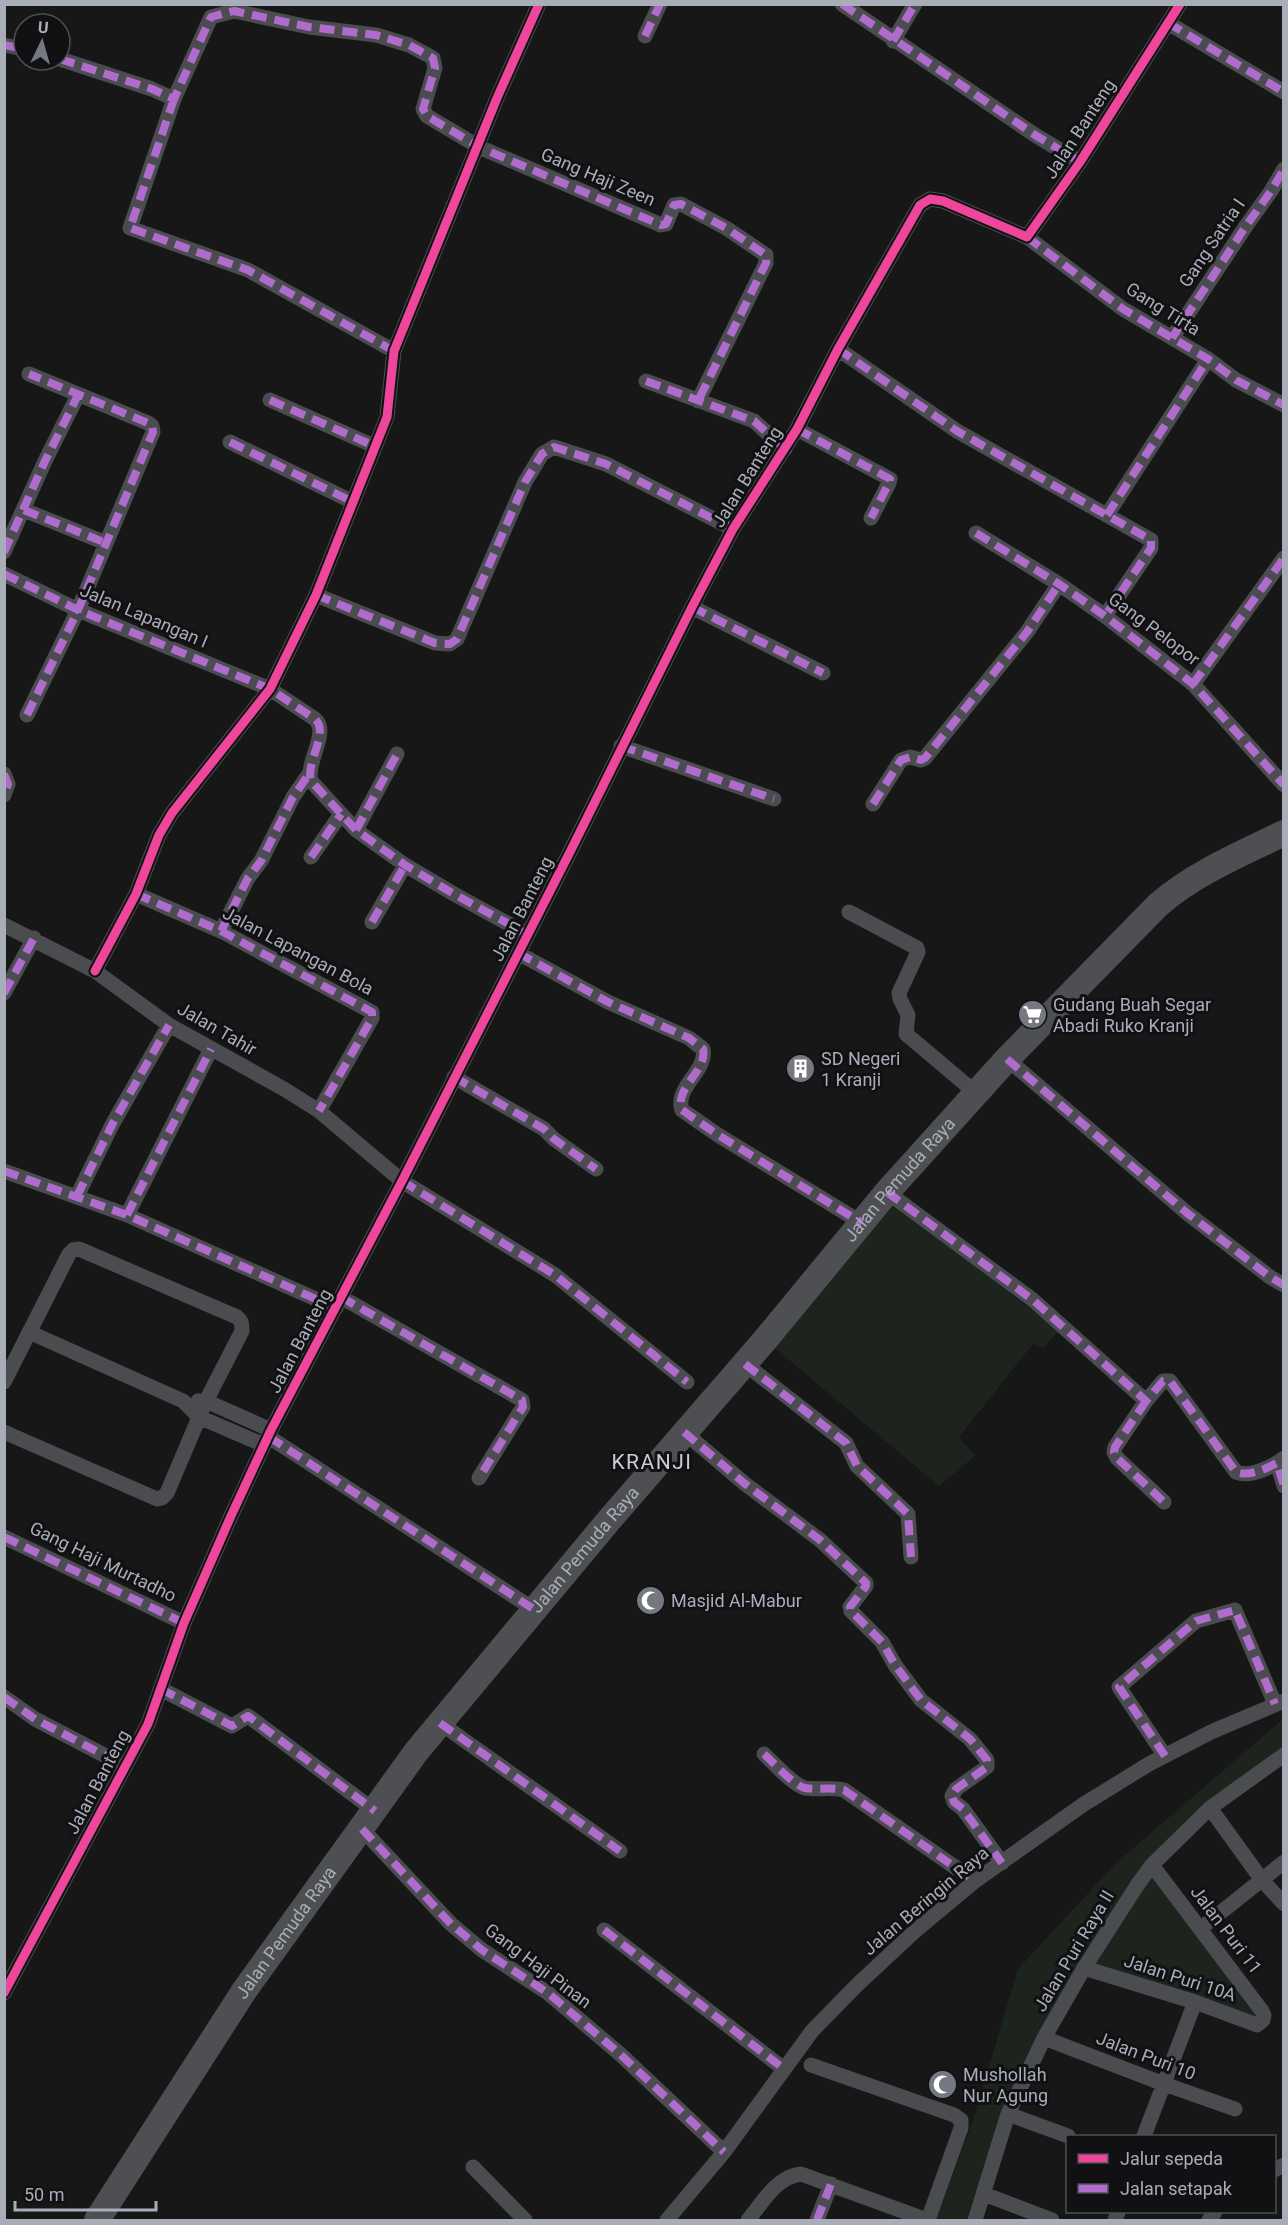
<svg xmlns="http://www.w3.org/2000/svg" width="1288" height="2225" font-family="Roboto,sans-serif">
<rect width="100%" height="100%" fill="#171717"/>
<path fill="#1d241e" d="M 889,1200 L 1059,1331 L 1043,1348 L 1033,1344 L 959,1437 L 975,1456 L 939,1486 L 770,1344 Z
M 1283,1719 L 1283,1750 L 1147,1863 L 1002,2112 L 966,2220 L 936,2220 L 972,2124 L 1018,1969 L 1116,1863 Z
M 1151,1872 L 1261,2015 L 1256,2021 L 1090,1965 Z"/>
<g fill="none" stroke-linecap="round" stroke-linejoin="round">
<path stroke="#4b4c50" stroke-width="15" d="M 842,4 L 1035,135 L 1080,162
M 1168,23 L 1284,92
M 645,36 L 660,4
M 893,41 L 915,4
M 4,45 L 24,49
M 60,59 L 152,89 L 174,99 L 211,17 L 234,11 L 309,27 L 376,35 L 409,45 L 433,58 L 435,68 L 423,109 L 427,116 L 479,147 L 661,225 L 666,224 L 674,205 L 681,204 L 726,228 L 766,255 L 766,263 L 698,401
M 174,99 L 130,228 L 248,270 L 394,351
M 1027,237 L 1123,309 L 1208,359 L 1236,380 L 1284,405
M 1172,338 L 1246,226 L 1271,191 L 1284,169
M 838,349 L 957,431 L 1151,540 L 1151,548 L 1105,616
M 646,381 L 754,421 L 785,449
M 270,400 L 374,446
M 797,429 L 890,479 L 889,483 L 871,518
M 230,442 L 353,502
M 24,510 L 106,543
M 1107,515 L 1208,359
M 976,533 L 1059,584 L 1105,616 L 1193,684 L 1284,785
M 4,552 L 45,461 L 78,395
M 4,574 L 78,610 L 270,689 L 315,719 C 330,732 305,763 311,781 L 356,830 L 405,865 L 454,894 L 527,934
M 316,595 L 435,643 L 450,644 L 457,639 L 525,482 L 542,454 L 554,447 L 606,464 L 733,529
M 692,607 L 823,673
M 1193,684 L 1284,558
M 27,715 L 78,610 L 153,432 L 152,426 L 148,423 L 29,374
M 621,746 L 774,799
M 4,774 L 8,784 L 4,795
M 873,804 L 901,760 L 910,757 L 921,760 L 925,758 L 1027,632 L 1059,584
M 356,830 L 397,754
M 311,857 L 341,814
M 136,894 L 221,931 L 372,1012 L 372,1018 L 319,1111
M 849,912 L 917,948 L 918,952 L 899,993 L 900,999 L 908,1015 L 906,1034 L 976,1093
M 372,922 L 405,865
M 4,925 L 95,971 L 169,1025 L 284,1089 L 319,1111 L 402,1181 L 555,1275 L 687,1382
M 221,931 L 248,878 L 261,861 L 293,797 L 309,774
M 518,953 L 608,1002 L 689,1038 L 703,1049 C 708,1071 674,1087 682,1110 L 718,1135 L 862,1223
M 95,971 L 136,894 L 159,835 L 172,813 L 270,689 L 316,595 L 387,417 L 394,351 L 497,98 L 539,4
M 4,993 L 34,938
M 1007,1059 L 1187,1213 L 1270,1277 L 1284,1285
M 454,1077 L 544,1129 L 554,1139 L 596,1169
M 4,1171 L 127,1215 L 336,1308
M 887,1192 L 1033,1300 L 1146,1401 L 1163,1381 L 1170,1381 L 1236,1472 C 1250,1478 1272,1467 1284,1458
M 77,1196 L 113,1123 L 169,1025
M 127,1215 L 211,1049
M 341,1297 L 522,1400 L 523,1407 L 479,1478
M 29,1332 L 183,1401 L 199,1417 L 264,1445
M 745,1364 L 846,1443 L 857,1466 L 908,1514 L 911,1557
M 4,1382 L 69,1254 L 73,1250 L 79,1249 L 237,1317 C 242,1321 242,1325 242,1331 L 206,1401 L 167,1493 L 162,1498 L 157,1499 L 4,1432
M 198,1401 L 206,1401 L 271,1430
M 1146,1401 L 1115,1447 L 1114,1452 L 1117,1458 L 1164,1502
M 684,1432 L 744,1483 L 820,1540 L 866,1583 L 866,1586 L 850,1607 L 851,1611 L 882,1642 L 895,1665 L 921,1700 L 970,1739 L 987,1760 L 987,1767 L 956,1789 L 952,1796 L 954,1802 L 963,1809 L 1002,1863
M 269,1437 L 535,1610
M 1277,1463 L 1284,1486
M 4,1537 L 184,1623
M 161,1689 L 232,1726 L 248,1716 L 375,1811
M 4,1697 L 35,1719 L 125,1766
M 440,1723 L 620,1851
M 764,1754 C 774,1763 793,1785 805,1788 C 818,1790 831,1787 844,1790 L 975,1881
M 1165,1756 L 1119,1687 L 1196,1621 L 1235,1610 L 1275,1704
M 1210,1808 L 1262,1880 L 1284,1904
M 362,1829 L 451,1924 L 482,1950 L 548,1993 L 620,2054 L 724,2152
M 1200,1929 L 1284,1862
M 604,1930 L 784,2069
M 1084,1968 L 1195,2002 L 1257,2025 L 1263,2020 L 1264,2015 L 1262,2011 L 1152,1865
M 4,1993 L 148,1724 L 184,1623 L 231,1516 L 271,1430 L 402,1181 L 570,852 L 692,607 L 733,529 L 797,429 L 838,349 L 920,205 L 930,199 L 943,201 L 1027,237 L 1080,162 L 1180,4
M 1044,2038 L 1164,2084 L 1235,2109
M 811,2065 L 954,2115 L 961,2120 L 961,2128 L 928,2220
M 1008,2114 L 1068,2136
M 1144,2136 L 1195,2002
M 473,2167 L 525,2220
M 1274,2170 L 1284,2165
M 984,2194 L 1052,2220
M 667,2220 L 724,2152 L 812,2031 L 857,1985 L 915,1931 L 975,1881 L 1084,1804 L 1149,1764 L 1211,1732 L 1284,1701
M 748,2220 C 763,2202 776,2177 801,2174 L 927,2220
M 817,2220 L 831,2184
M 975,2220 L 1008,2114 L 1044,2038 L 1084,1968 L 1138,1884 L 1152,1865 L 1210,1808 L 1284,1755
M 1115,2220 L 1118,2212
M 1209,2220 L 1215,2212"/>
<path stroke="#4d4f52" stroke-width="26" id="s1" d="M 97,2220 L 244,1991 L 416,1752 L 610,1519 L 765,1340 L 887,1192 L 1007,1059 L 1158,905 C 1193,874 1241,854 1284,833"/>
<path stroke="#b06ccc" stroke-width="8" stroke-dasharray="15 8" stroke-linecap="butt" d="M 842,4 L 1035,135 L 1080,162
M 1168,23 L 1284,92
M 645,36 L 660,4
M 893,41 L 915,4
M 4,45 L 24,49
M 60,59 L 152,89 L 174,99 L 211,17 L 234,11 L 309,27 L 376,35 L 409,45 L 433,58 L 435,68 L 423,109 L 427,116 L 479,147 L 661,225 L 666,224 L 674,205 L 681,204 L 726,228 L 766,255 L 766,263 L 698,401
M 174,99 L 130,228 L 248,270 L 394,351
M 1027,237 L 1123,309 L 1208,359 L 1236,380 L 1284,405
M 1172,338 L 1246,226 L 1271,191 L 1284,169
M 838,349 L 957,431 L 1151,540 L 1151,548 L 1105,616
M 646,381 L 754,421 L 785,449
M 270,400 L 374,446
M 797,429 L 890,479 L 889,483 L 871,518
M 230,442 L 353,502
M 24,510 L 106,543
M 1107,515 L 1208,359
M 976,533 L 1059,584 L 1105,616 L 1193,684 L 1284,785
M 4,552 L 45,461 L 78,395
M 4,574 L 78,610 L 270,689 L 315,719 C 330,732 305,763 311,781 L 356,830 L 405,865 L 454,894 L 527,934
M 316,595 L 435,643 L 450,644 L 457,639 L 525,482 L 542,454 L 554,447 L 606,464 L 733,529
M 692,607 L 823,673
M 1193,684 L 1284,558
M 27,715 L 78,610 L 153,432 L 152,426 L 148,423 L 29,374
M 621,746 L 774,799
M 4,774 L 8,784 L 4,795
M 873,804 L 901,760 L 910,757 L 921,760 L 925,758 L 1027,632 L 1059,584
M 356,830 L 397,754
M 311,857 L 341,814
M 136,894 L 221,931 L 372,1012 L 372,1018 L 319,1111
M 372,922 L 405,865
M 221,931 L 248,878 L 261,861 L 293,797 L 309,774
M 518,953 L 608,1002 L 689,1038 L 703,1049 C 708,1071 674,1087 682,1110 L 718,1135 L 862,1223
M 4,993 L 34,938
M 1007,1059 L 1187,1213 L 1270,1277 L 1284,1285
M 454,1077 L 544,1129 L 554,1139 L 596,1169
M 4,1171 L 127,1215 L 336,1308
M 402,1181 L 555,1275 L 687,1382
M 887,1192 L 1033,1300 L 1146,1401 L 1163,1381 L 1170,1381 L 1236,1472 C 1249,1477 1265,1469 1277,1463 L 1284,1486
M 77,1196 L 113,1123 L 169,1025
M 127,1215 L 211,1049
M 341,1297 L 522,1400 L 523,1407 L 479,1478
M 745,1364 L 846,1443 L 857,1466 L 908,1514 L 911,1557
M 1146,1401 L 1115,1447 L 1114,1452 L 1117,1458 L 1164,1502
M 684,1432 L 744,1483 L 820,1540 L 866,1583 L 866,1586 L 850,1607 L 851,1611 L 882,1642 L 895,1665 L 921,1700 L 970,1739 L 987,1760 L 987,1767 L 956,1789 L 952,1796 L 954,1802 L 963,1809 L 1002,1863
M 269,1437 L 535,1610
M 4,1537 L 184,1623
M 161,1689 L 232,1726 L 248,1716 L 375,1811
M 4,1697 L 35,1719 L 125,1766
M 440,1723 L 620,1851
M 764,1754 C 774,1763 793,1785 805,1788 C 818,1790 831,1787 844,1790 L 975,1881
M 1165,1756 L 1119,1687 L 1196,1621 L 1235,1610 L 1275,1704
M 362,1829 L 451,1924 L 482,1950 L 548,1993 L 620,2054 L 724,2152
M 604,1930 L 784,2069
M 817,2220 L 831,2184"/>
<defs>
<path id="cycleway" d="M 95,971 L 136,894 L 159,835 L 172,813 L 270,689 L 316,595 L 387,417 L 394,351 L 497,98 L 539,4
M 4,1993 L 148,1724 L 184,1623 L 231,1516 L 271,1430 L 402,1181 L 570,852 L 692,607 L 733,529 L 797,429 L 838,349 L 920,205 L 930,199 L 943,201 L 1027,237 L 1080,162 L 1180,4"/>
</defs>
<use href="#cycleway" stroke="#111113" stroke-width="13"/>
<use href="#cycleway" stroke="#ed469a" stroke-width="9"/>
</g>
<defs>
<symbol id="supermarket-disc" viewBox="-11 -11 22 22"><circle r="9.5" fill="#757880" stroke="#111113"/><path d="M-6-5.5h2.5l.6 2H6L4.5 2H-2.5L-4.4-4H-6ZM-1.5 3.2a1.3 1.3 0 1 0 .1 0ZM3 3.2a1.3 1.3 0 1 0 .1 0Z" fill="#fff"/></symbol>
<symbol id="building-disc" viewBox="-11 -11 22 22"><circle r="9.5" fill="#757880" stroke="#111113"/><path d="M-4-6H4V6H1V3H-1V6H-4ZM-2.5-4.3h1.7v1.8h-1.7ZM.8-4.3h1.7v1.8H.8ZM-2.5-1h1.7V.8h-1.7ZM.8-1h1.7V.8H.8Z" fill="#fff"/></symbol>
<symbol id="mosque-disc" viewBox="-11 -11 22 22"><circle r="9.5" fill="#757880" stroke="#111113"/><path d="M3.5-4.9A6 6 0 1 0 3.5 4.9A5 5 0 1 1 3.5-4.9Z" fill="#fff"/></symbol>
</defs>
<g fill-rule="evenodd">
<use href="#supermarket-disc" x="1016" y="998" width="33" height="33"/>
<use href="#building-disc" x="784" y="1052" width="33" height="33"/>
<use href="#mosque-disc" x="634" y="1584" width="33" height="33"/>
<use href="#mosque-disc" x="926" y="2068" width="33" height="33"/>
</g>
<g text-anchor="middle" stroke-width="6" stroke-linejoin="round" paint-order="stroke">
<g font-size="18" fill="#a8adb8" stroke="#111113">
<text transform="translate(1080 129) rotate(-57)" y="6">Jalan Banteng</text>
<text transform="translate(598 177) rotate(23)" y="6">Gang Haji Zeen</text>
<text transform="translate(1212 243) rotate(-56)" y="6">Gang Satria I</text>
<text transform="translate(1163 309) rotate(32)" y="6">Gang Tirta</text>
<text transform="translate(747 477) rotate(-58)" y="6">Jalan Banteng</text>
<text transform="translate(144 616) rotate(23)" y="6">Jalan Lapangan I</text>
<text transform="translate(1154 629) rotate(37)" y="6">Gang Pelopor</text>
<text transform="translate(522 909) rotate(-63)" y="6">Jalan Banteng</text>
<text transform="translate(298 951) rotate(28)" y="6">Jalan Lapangan Bola</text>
<text transform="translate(217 1029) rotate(30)" y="6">Jalan Tahir</text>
<text dy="6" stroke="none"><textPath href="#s1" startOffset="1316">Jalan Pemuda Raya</textPath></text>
<text transform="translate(300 1341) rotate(-62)" y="6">Jalan Banteng</text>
<text dy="6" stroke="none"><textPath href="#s1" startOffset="830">Jalan Pemuda Raya</textPath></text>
<text transform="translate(103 1562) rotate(26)" y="6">Gang Haji Murtadho</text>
<text transform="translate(98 1782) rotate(-62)" y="6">Jalan Banteng</text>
<text transform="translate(926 1901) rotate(-40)" y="6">Jalan Beringin Raya</text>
<text transform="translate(1226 1930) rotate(53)" y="6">Jalan Puri 11</text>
<text dy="6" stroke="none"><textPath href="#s1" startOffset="344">Jalan Pemuda Raya</textPath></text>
<text transform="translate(1074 1951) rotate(-59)" y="6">Jalan Puri Raya II</text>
<text transform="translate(538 1966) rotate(37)" y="6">Gang Haji Pinan</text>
<text transform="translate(1180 1978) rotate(18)" y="6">Jalan Puri 10A</text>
<text transform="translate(1146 2056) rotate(21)" y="6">Jalan Puri 10</text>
</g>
<g font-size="18" fill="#a8adb8" stroke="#111113" text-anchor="start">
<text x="1053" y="1011">Gudang Buah Segar<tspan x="1053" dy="21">Abadi Ruko Kranji</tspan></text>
<text x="821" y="1065">SD Negeri<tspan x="821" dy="21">1 Kranji</tspan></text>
<text x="671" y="1607">Masjid Al-Mabur</text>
<text x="963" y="2081">Mushollah<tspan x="963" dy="21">Nur Agung</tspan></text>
</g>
<g font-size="21" letter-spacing="1.5" fill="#c9ccd4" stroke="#111113">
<text x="652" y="1469">KRANJI</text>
</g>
</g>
<rect width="1288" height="2225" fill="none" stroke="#a8adb8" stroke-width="12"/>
<rect x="1066" y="2135" width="210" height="78" fill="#111113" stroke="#4d4f55" stroke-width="1.5"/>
<rect x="1078" y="2154" width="30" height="9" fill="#ed469a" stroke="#4d4f55" stroke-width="1.5"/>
<text x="1120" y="2165" font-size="18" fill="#a8adb8">Jalur sepeda</text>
<rect x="1078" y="2184" width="30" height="9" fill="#b06ccc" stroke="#4d4f55" stroke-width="1.5"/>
<text x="1120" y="2195" font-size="18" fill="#a8adb8">Jalan setapak</text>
<g transform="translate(42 42) rotate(5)"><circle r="28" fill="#111113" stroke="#4d4f55" stroke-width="1.5"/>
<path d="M0-4.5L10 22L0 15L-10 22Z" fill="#757880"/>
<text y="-9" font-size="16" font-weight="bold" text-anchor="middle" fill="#a8adb8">U</text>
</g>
<path d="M15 2201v9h141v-9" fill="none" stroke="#a8adb8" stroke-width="3"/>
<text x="24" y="2201" font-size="18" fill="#a8adb8" stroke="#111113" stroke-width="4.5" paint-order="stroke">50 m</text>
</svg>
